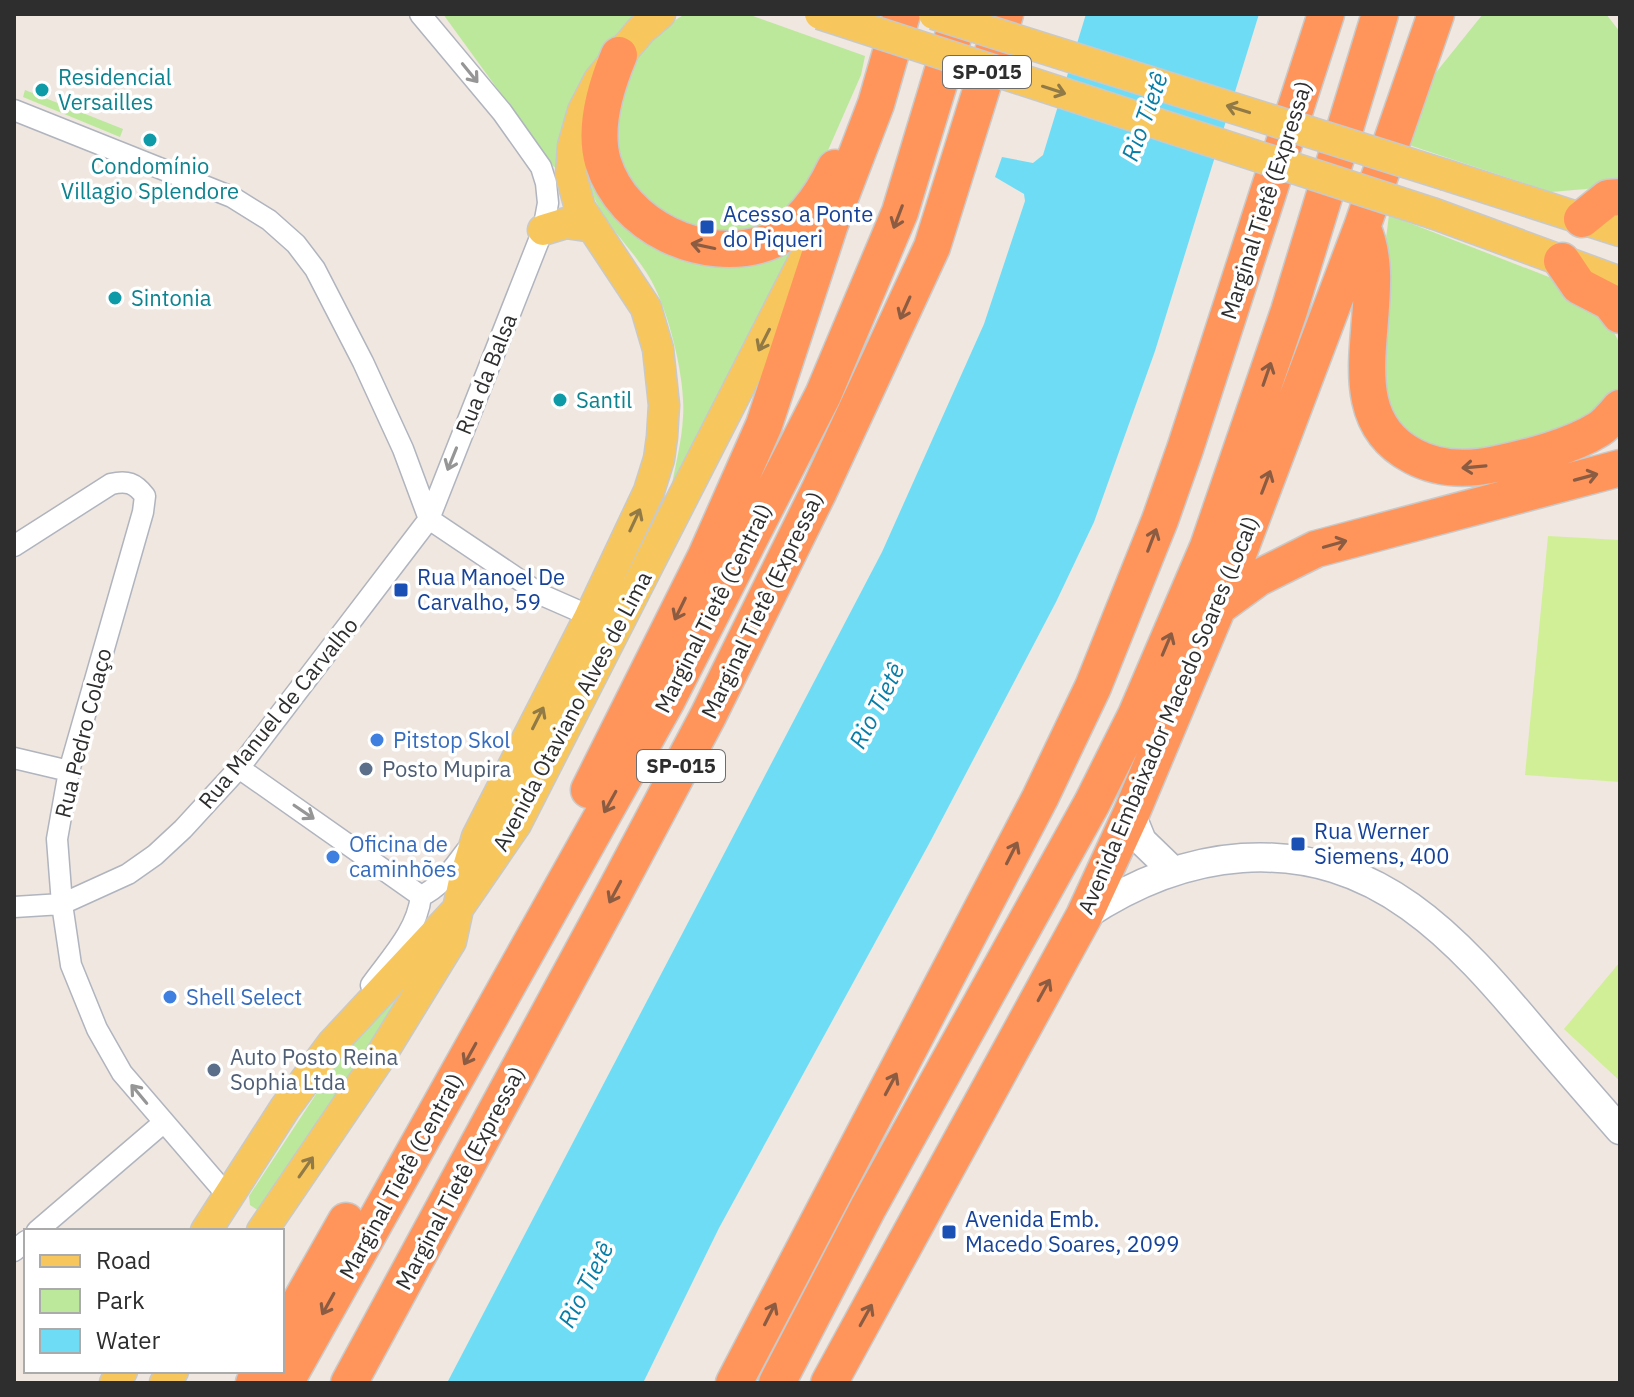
<svg xmlns="http://www.w3.org/2000/svg" width="1634" height="1397" font-family="'IBM Plex Sans',sans-serif">
<rect width="100%" height="100%" fill="#efe7e0"/>
<path fill="#bbe89b" d="M 443,14 L 636,14 C 591,51 579,115 560,168 L 554,167 Z
M 685,14 L 753,16 L 865,56 L 861,75 L 811,189 L 778,218 L 756,227 L 743,232 L 705,234 L 665,219 L 627,180 L 619,163 L 615,118 L 634,59 L 653,34 Z
M 1483,14 L 1606,14 L 1620,32 L 1620,186 L 1551,192 L 1409,145 L 1421,91 Z
M 25,90 L 123,129 L 120,137 L 23,97 Z
M 589,168 L 622,221 L 781,248 L 796,255 L 671,490 C 675,466 682,441 683,417 C 686,380 669,312 651,280 C 628,240 593,218 586,169 Z
M 1389,215 L 1554,279 L 1603,312 L 1620,344 L 1620,383 L 1617,394 L 1598,419 L 1461,465 L 1424,456 L 1376,406 L 1370,361 Z
M 427,964 L 259,1211 L 250,1205 L 249,1196 L 332,1070 L 372,1019 Z"/>
<path fill="#d1ef96" d="M 1548,536 L 1620,540 L 1620,782 L 1525,775 Z
M 1620,962 L 1620,1081 L 1564,1029 Z"/>
<path fill="#6fdcf5" d="M 1086,14 L 1259,14 L 1155,351 L 1094,522 L 1056,602 L 930,842 L 719,1228 L 643,1383 L 447,1383 L 882,552 L 984,324 L 1025,201 L 1024,194 L 995,177 L 1002,157 L 1033,163 L 1043,155 Z"/>
<g fill="none" stroke-linecap="round" stroke-linejoin="round">
<defs>
<path id="street" d="M 14,110 L 232,197 L 269,220 L 296,244 L 315,269 L 363,362 L 403,449 L 429,519 L 542,595 L 590,616
M 14,546 L 111,484 C 127,480 135,483 145,496 L 143,512 L 69,771 L 57,839 L 62,904 L 71,965 L 97,1029 L 122,1073 L 227,1195
M 14,758 L 69,771
M 239,768 L 421,896
M 421,896 C 441,887 453,868 466,851
M 14,907 L 62,904 L 128,874 L 155,855 L 183,829 L 239,768 L 429,519 L 543,230 L 548,203 L 546,183 L 541,167 L 502,112 L 420,14
M 371,985 C 391,957 417,931 421,896
M 37,1231 L 163,1123
M 14,1251 L 26,1241"/>
<path id="secondary" d="M 1131,814 L 1142,841 L 1172,870
M 1084,916 C 1132,884 1184,862 1242,858 C 1378,849 1456,938 1536,1033 C 1564,1066 1592,1098 1620,1130"/>
<path id="primary" d="M 1446,175 L 1620,231
M 1435,214 L 1620,282
M 543,230 L 566,223 L 593,227
M 206,1231 L 285,1108 L 332,1044 L 457,910 L 516,824 L 807,254
M 262,1231 L 378,1060 L 451,941 L 464,881 L 477,837 L 590,616 L 649,491 L 659,459 L 662,437 L 664,405 L 658,349 L 646,308 L 580,208 L 571,175 L 573,146 L 583,111 L 599,80 L 641,30 L 660,14
M 115,1383 L 122,1371
M 165,1383 L 173,1371"/>
<path id="highway" d="M 619,55 C 606,86 593,128 603,162 C 623,227 703,264 766,243 C 797,232 822,196 835,168
M 1582,219 L 1608,198 L 1620,197
M 1362,227 C 1396,297 1326,411 1413,456 C 1439,470 1468,470 1496,464 C 1527,458 1572,446 1599,429 C 1607,424 1614,415 1620,408
M 1562,261 L 1579,286 L 1610,302 L 1620,315
M 1218,607 L 1258,578 L 1316,549 L 1620,468
M 589,790 L 706,556 L 764,425 L 830,224 L 876,104 L 902,14
M 282,1334 L 346,1221
M 254,1383 L 261,1371
M 285,1383 L 666,702 L 823,395 L 900,212 L 960,14
M 349,1383 L 612,897 L 708,716 L 819,491 L 932,247 L 1005,14
M 734,1383 L 1040,798 L 1093,687 L 1160,520 L 1185,449 L 1326,14
M 777,1383 L 868,1208 L 1092,803 L 1136,715 L 1208,547 L 1289,311 L 1380,14
M 829,1383 L 1084,916 L 1131,814 L 1218,607 L 1362,227 L 1436,14"/>
</defs>
<use href="#street" stroke="#b0b4be" stroke-width="23"/>
<use href="#secondary" stroke="#b0b4be" stroke-width="31"/>
<use href="#primary" stroke="#c9c9c9" stroke-width="33"/>
<use href="#highway" stroke="#c9c9c9" stroke-width="39"/>
<use href="#street" stroke="#fff" stroke-width="20"/>
<use href="#secondary" stroke="#fff" stroke-width="28"/>
<use href="#primary" stroke="#f7c75d" stroke-width="30"/>
<use href="#highway" stroke="#ff955b" stroke-width="36"/>
<defs>
<path id="primary-bridge" d="M 820,14 L 1435,214
M 934,14 L 1446,175"/>
</defs>
<use href="#primary-bridge" stroke="#c9c9c9" stroke-width="33" stroke-linecap="butt"/>
<use href="#primary-bridge" stroke="#f7c75d" stroke-width="30"/>
</g>
<defs><path id="oneway-shaft" d="M-6 0H5M1.5-3L5.5 0L1.5 3" fill="none" stroke-width="1.6" stroke-linecap="round" stroke-linejoin="round" transform="scale(2)"/></defs>
<g stroke="#969696">
<use href="#oneway-shaft" transform="translate(470 73) rotate(51)"/>
<use href="#oneway-shaft" transform="translate(452 459) rotate(112)"/>
<use href="#oneway-shaft" transform="translate(304 812) rotate(34)"/>
<use href="#oneway-shaft" transform="translate(139 1094) rotate(-130)"/>
</g>
<g stroke="#927a46">
<use href="#oneway-shaft" transform="translate(1054 90) rotate(18)"/>
<use href="#oneway-shaft" transform="translate(1238 109) rotate(-163)"/>
<use href="#oneway-shaft" transform="translate(764 340) rotate(117)"/>
<use href="#oneway-shaft" transform="translate(635 520) rotate(-65)"/>
<use href="#oneway-shaft" transform="translate(538 718) rotate(-63)"/>
<use href="#oneway-shaft" transform="translate(306 1167) rotate(-55)"/>
</g>
<g stroke="#8c5c42">
<use href="#oneway-shaft" transform="translate(898 217) rotate(111)"/>
<use href="#oneway-shaft" transform="translate(703 246) rotate(-168)"/>
<use href="#oneway-shaft" transform="translate(905 308) rotate(114)"/>
<use href="#oneway-shaft" transform="translate(1267 374) rotate(-71)"/>
<use href="#oneway-shaft" transform="translate(1474 467) rotate(175)"/>
<use href="#oneway-shaft" transform="translate(1586 477) rotate(-15)"/>
<use href="#oneway-shaft" transform="translate(1266 482) rotate(-69)"/>
<use href="#oneway-shaft" transform="translate(1152 540) rotate(-69)"/>
<use href="#oneway-shaft" transform="translate(1335 544) rotate(-16)"/>
<use href="#oneway-shaft" transform="translate(680 609) rotate(116)"/>
<use href="#oneway-shaft" transform="translate(1167 644) rotate(-67)"/>
<use href="#oneway-shaft" transform="translate(610 802) rotate(119)"/>
<use href="#oneway-shaft" transform="translate(1012 853) rotate(-63)"/>
<use href="#oneway-shaft" transform="translate(615 892) rotate(118)"/>
<use href="#oneway-shaft" transform="translate(1044 990) rotate(-61)"/>
<use href="#oneway-shaft" transform="translate(470 1054) rotate(119)"/>
<use href="#oneway-shaft" transform="translate(891 1084) rotate(-62)"/>
<use href="#oneway-shaft" transform="translate(328 1304) rotate(119)"/>
<use href="#oneway-shaft" transform="translate(770 1314) rotate(-63)"/>
<use href="#oneway-shaft" transform="translate(866 1315) rotate(-61)"/>
</g>
<g fill="#0f9aa8" stroke="#fff" stroke-width="3">
<circle cx="42" cy="90" r="8"/>
<circle cx="150" cy="140" r="8"/>
<circle cx="115" cy="298" r="8"/>
<circle cx="560" cy="400" r="8"/>
</g>
<g fill="#1a4fb4" stroke="#fff" stroke-width="3">
<rect x="699" y="219" width="16" height="16" rx="4"/>
<rect x="393" y="582" width="16" height="16" rx="4"/>
<rect x="1290" y="836" width="16" height="16" rx="4"/>
<rect x="941" y="1224" width="16" height="16" rx="4"/>
</g>
<g fill="#3f7fe0" stroke="#fff" stroke-width="3">
<circle cx="377" cy="740" r="8"/>
<circle cx="333" cy="857" r="8"/>
<circle cx="170" cy="997" r="8"/>
</g>
<g fill="#5c6f8a" stroke="#fff" stroke-width="3">
<circle cx="366" cy="769" r="8"/>
<circle cx="214" cy="1070" r="8"/>
</g>
<g text-anchor="middle" stroke-width="7" stroke-linejoin="round" paint-order="stroke">
<g fill="#fff" stroke="#6d6d6d" stroke-width="2">
<rect x="943" y="56" width="88" height="32" rx="6"/>
<rect x="637" y="750" width="88" height="32" rx="6"/>
</g>
<g font-size="20" font-weight="bold" fill="#2e2e2e">
<text x="987" y="79">SP-015</text>
<text x="681" y="773">SP-015</text>
</g>
<g font-size="22" fill="#0d838f" stroke="#fff" text-anchor="start">
<text x="58" y="85">Residencial<tspan x="58" dy="25">Versailles</tspan></text>
<text x="150" y="174" text-anchor="middle">Condomínio<tspan x="150" dy="25">Villagio Splendore</tspan></text>
<text x="131" y="306">Sintonia</text>
<text x="576" y="408">Santil</text>
</g>
<g font-size="22" fill="#2e2e2e" stroke="#fff">
<text transform="translate(1266 200) rotate(-72)" y="8">Marginal Tietê (Expressa)</text>
<text transform="translate(486 374) rotate(-68)" y="8">Rua da Balsa</text>
<text transform="translate(762 605) rotate(-64)" y="8">Marginal Tietê (Expressa)</text>
<text transform="translate(713 608) rotate(-63)" y="8">Marginal Tietê (Central)</text>
<text transform="translate(572 711) rotate(-62)" y="8">Avenida Otaviano Alves de Lima</text>
<text transform="translate(278 713) rotate(-51)" y="8">Rua Manuel de Carvalho</text>
<text transform="translate(1168 715) rotate(-67)" y="8">Avenida Embaixador Macedo Soares (Local)</text>
<text transform="translate(83 733) rotate(-76)" y="8">Rua Pedro Colaço</text>
<text transform="translate(401 1176) rotate(-61)" y="8">Marginal Tietê (Central)</text>
<text transform="translate(460 1178) rotate(-62)" y="8">Marginal Tietê (Expressa)</text>
</g>
<g font-size="22" fill="#164399" stroke="#fff" text-anchor="start">
<text x="723" y="222">Acesso a Ponte<tspan x="723" dy="25">do Piqueri</tspan></text>
<text x="417" y="585">Rua Manoel De<tspan x="417" dy="25">Carvalho, 59</tspan></text>
<text x="1314" y="839">Rua Werner<tspan x="1314" dy="25">Siemens, 400</tspan></text>
<text x="965" y="1227">Avenida Emb.<tspan x="965" dy="25">Macedo Soares, 2099</tspan></text>
</g>
<g font-size="22" fill="#366cbe" stroke="#fff" text-anchor="start">
<text x="393" y="748">Pitstop Skol</text>
<text x="349" y="852">Oficina de<tspan x="349" dy="25">caminhões</tspan></text>
<text x="186" y="1005">Shell Select</text>
</g>
<g font-size="22" fill="#4e5e75" stroke="#fff" text-anchor="start">
<text x="382" y="777">Posto Mupira</text>
<text x="230" y="1065">Auto Posto Reina<tspan x="230" dy="25">Sophia Ltda</tspan></text>
</g>
<g font-size="24" font-style="italic" fill="#077ea8" stroke="#fff">
<text transform="translate(1145 117) rotate(-70)" y="8">Rio Tietê</text>
<text transform="translate(877 706) rotate(-63)" y="8">Rio Tietê</text>
<text transform="translate(586 1285) rotate(-63)" y="8">Rio Tietê</text>
</g>
</g>
<rect width="1634" height="1397" fill="none" stroke="#2e2e2e" stroke-width="32"/>
<rect x="24" y="1229" width="260" height="144" fill="#ffffff" stroke="#ababab" stroke-width="2"/>
<rect x="40" y="1255" width="40" height="12" fill="#f7c75d" stroke="#ababab" stroke-width="2"/>
<text x="96" y="1269" font-size="24" fill="#2e2e2e">Road</text>
<rect x="40" y="1289" width="40" height="24" fill="#bbe89b" stroke="#ababab" stroke-width="2"/>
<text x="96" y="1309" font-size="24" fill="#2e2e2e">Park</text>
<rect x="40" y="1329" width="40" height="24" fill="#6fdcf5" stroke="#ababab" stroke-width="2"/>
<text x="96" y="1349" font-size="24" fill="#2e2e2e">Water</text>
</svg>
